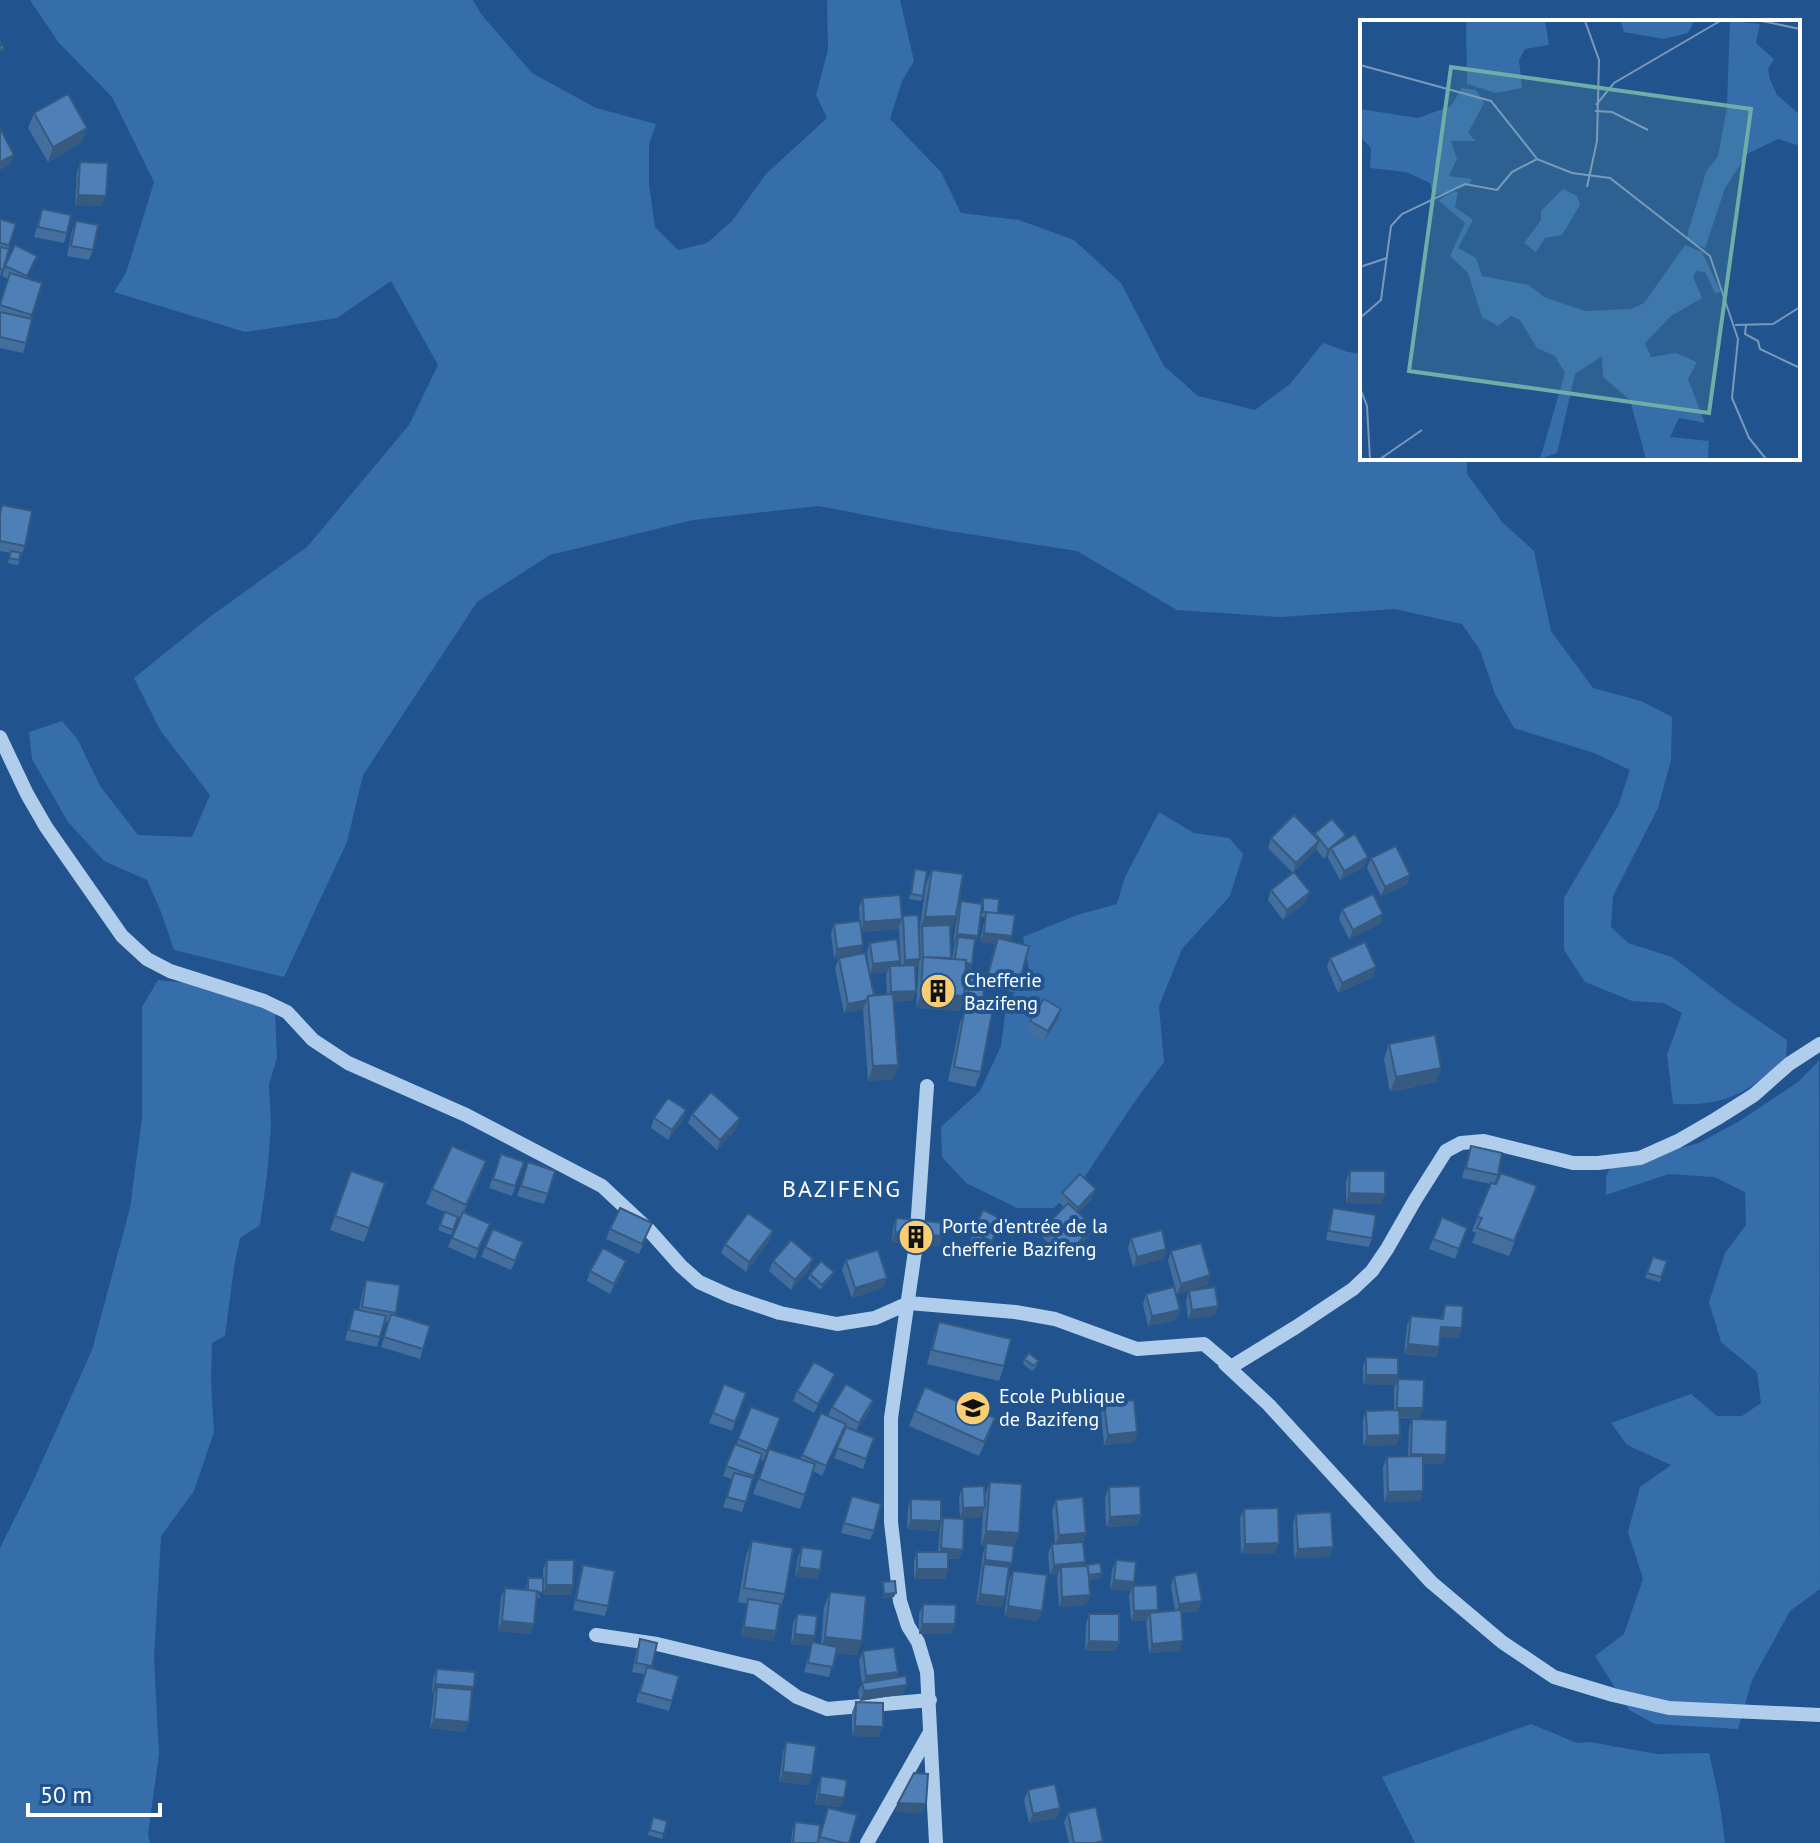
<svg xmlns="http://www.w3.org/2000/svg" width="1820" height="1843" font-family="'PT Sans',sans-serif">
<rect width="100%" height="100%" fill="#21548e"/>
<path fill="#356eab" d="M 30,0 L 473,0 L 481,14 L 532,73 L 596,108 L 656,124 L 649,145 L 649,184 L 655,227 L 678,250 L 707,243 L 732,221 L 766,174 L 827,118 L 816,95 L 828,50 L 827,0 L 900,0 L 914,61 L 902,81 L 890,119 L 941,172 L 961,213 L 1019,220 L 1074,240 L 1121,283 L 1164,366 L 1198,396 L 1255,410 L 1290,384 L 1323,343 L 1348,352 L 1362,354 L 1362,458 L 1467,458 L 1467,474 L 1503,523 L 1534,551 L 1551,631 L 1593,688 L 1641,701 L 1672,717 L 1671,760 L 1658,808 L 1613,896 L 1611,927 L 1628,943 L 1672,957 L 1734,1004 L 1787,1040 L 1786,1057 C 1748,1094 1726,1106 1673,1104 L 1667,1055 L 1682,1013 L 1664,1003 L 1632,1001 L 1585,982 L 1564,950 L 1564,898 L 1618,806 L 1630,770 L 1594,753 L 1514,728 L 1495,694 L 1480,650 L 1462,624 L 1395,609 L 1281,617 L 1177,610 L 1077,551 L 937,529 L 819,506 L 693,520 L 550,555 L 477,602 L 363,775 L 347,842 L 284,977 L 174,950 L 161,912 L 147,880 L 104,861 L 68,822 L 32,759 L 29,732 L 62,721 L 78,740 L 100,786 L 138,835 L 192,837 L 210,795 L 160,730 L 134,678 L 211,616 L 307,547 L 409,425 L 438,365 L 391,281 L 337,318 L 245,332 L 114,292 L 126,273 L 154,182 L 112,97 L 59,43 Z
M 1159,812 L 1194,833 L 1229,838 L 1243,854 L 1230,896 L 1182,949 L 1159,1006 L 1164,1062 L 1133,1104 L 1080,1184 L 1054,1208 L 1017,1208 L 966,1183 L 942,1157 L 941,1127 L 980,1091 L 1001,1046 L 1006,1007 L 1029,970 L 1023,937 L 1077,915 L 1117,904 L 1125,877 Z
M 158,980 L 188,983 L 275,1012 L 277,1058 L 269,1084 L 271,1127 L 267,1175 L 260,1225 L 240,1238 L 234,1267 L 225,1336 L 212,1343 L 211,1381 L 214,1432 L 194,1491 L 161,1536 L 154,1659 L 159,1754 L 148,1835 L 150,1843 L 0,1843 L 0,1548 L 31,1486 L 92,1350 L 130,1208 L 142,1118 L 142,1007 Z
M 1819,1061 L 1820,1589 L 1790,1611 L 1752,1680 L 1738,1729 L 1655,1724 L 1629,1710 L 1595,1656 L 1624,1634 L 1643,1579 L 1628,1532 L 1640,1487 L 1671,1465 L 1627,1445 L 1611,1423 L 1691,1394 L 1717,1416 L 1742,1416 L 1761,1403 L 1757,1372 L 1721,1342 L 1709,1302 L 1725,1253 L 1746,1225 L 1745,1192 L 1714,1177 L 1669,1174 L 1606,1195 L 1606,1177 L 1614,1159 L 1647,1157 L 1699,1143 L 1738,1122 L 1798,1082 Z
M 1531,1724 L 1577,1743 L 1590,1742 L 1657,1754 L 1709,1753 L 1719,1798 L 1725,1843 L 1415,1843 L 1382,1777 Z"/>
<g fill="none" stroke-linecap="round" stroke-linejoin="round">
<path stroke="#b0cdec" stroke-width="14" d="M 0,737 L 27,794 L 46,827 L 122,936 L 147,959 L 170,971 L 264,1001 L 287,1012 L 313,1040 L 348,1063 L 466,1115 L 602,1186 L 648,1229 L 681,1266 L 699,1282 L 730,1296 L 780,1313 L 837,1324 L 875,1318 L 909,1303 L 1015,1312 L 1055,1319 L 1137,1349 L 1204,1344 L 1231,1367 L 1296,1327 L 1353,1289 L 1372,1271 L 1387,1249 L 1415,1200 L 1446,1151 L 1461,1143 L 1484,1141 L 1573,1163 L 1598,1163 L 1640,1158 L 1678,1141 L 1716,1119 L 1754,1095 L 1789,1064 L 1820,1044
M 917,1230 L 927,1086
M 916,1244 L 891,1418 L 891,1522 L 900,1601 L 908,1626 L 918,1642 L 927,1672 L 936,1843
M 1225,1364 L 1269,1405 L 1431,1582 L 1502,1642 L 1554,1677 L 1613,1695 L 1669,1708 L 1820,1715
M 596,1635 L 657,1644 L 757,1668 L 797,1697 L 827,1709 L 930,1700
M 867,1843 L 929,1734"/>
</g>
<path fill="#436e9d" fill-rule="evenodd" d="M 34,113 L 87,128 L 82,142 L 48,162 L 28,128 Z
M 80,162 L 102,206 L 75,205 L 77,172 Z
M 42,209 L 67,233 L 64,243 L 34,237 Z
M 0,219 L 16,224 L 0,277 Z
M 76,221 L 93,250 L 89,260 L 67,256 L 72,231 Z
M 33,265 L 27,278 L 42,283 L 30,319 L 26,343 L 23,353 L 0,348 L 0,304 L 8,279 L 2,276 L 5,266 Z
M 2,505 L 25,546 L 18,565 L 8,563 L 10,553 L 0,551 L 0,510 Z
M 1315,833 L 1346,835 L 1344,841 L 1368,857 L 1364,867 L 1340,880 L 1328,858 L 1328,856 L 1324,859 L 1316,849 L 1293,873 L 1268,848 L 1271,838 L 1314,835 Z
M 1371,858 L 1410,875 L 1406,885 L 1381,896 L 1367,868 Z
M 915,869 L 923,896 L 921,901 L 909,899 Z
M 932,870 L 956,916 L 950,931 L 951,959 L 952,959 L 955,943 L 953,943 L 958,911 L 961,901 L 981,904 L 983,898 L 998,913 L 1012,936 L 1011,941 L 1019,983 L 1016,993 L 985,985 L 995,944 L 980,942 L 985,917 L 981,917 L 974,946 L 972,964 L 969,974 L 965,973 L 964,996 L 959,1011 L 916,1008 L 919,962 L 917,969 L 915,969 L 912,1001 L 894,1001 L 898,1065 L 893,1079 L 868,1081 L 863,1009 L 844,1013 L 835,968 L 839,958 L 848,957 L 834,958 L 831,934 L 834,924 L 860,926 L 859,907 L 863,898 L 902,919 L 919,933 L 926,884 ZM 899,927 L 901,965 L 898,965 L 870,943 L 867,952 L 870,974 L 887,972 L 886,975 L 887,994 L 874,995 L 860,954 L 861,932 L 898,929 Z
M 1271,890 L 1306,902 L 1283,920 L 1268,900 Z
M 1342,909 L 1383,914 L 1380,924 L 1349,939 L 1339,919 Z
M 1330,958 L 1373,977 L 1338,993 L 1327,967 Z
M 970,972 L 982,1011 L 981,1072 L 975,1087 L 948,1081 L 960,1023 L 964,1012 L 966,982 Z
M 1061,1009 L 1058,1019 L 1044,1041 L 1027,1031 L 1030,1021 Z
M 1389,1044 L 1441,1068 L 1436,1082 L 1390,1092 L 1384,1059 Z
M 686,1110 L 683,1120 L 668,1140 L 651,1128 L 654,1118 Z
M 692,1114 L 737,1128 L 717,1150 L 688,1123 Z
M 1471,1146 L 1498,1175 L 1494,1184 L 1531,1201 L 1509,1256 L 1472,1243 L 1476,1233 L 1472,1231 L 1491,1184 L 1462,1178 Z
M 501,1154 L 524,1162 L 512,1196 L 489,1188 Z
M 528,1162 L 555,1171 L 544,1204 L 517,1196 Z
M 351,1171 L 385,1183 L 364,1242 L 330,1230 Z
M 1350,1171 L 1385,1194 L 1381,1204 L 1346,1203 L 1346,1181 Z
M 481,1176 L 464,1212 L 486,1233 L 475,1259 L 448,1247 L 460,1219 L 458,1218 L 451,1235 L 438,1230 L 445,1212 L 426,1204 L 432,1189 Z
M 1062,1193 L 1092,1199 L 1078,1213 L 1093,1227 L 1089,1236 L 1067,1260 L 1042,1237 L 1045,1227 L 1064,1208 L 1059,1202 Z
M 1333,1208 L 1372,1238 L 1369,1247 L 1326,1240 L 1330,1218 Z
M 1442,1217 L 1467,1228 L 1455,1259 L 1429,1249 Z
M 896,1218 L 942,1236 L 939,1246 L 892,1242 L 893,1228 Z
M 1002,1219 L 988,1251 L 970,1242 L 973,1233 Z
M 652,1223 L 639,1254 L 606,1239 L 610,1229 Z
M 773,1231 L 769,1241 L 746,1272 L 721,1253 L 725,1244 Z
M 1131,1238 L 1166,1249 L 1163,1259 L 1133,1267 L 1128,1248 Z
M 485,1247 L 520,1252 L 511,1270 L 481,1257 Z
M 1171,1251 L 1210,1275 L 1207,1285 L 1177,1294 L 1168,1261 Z
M 1653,1257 L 1667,1261 L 1660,1282 L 1645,1278 Z
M 846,1260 L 883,1288 L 852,1298 L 842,1270 Z
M 773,1261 L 809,1269 L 791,1290 L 769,1271 Z
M 590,1271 L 623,1271 L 610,1294 L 587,1281 Z
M 810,1274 L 832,1276 L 821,1290 L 808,1279 Z
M 366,1280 L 396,1313 L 395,1315 L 430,1326 L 420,1359 L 381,1347 L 389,1322 L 384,1321 L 377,1347 L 345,1340 L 354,1309 L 359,1310 L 363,1289 Z
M 1189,1291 L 1218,1306 L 1214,1316 L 1188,1319 L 1186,1301 Z
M 1146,1294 L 1176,1320 L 1148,1326 L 1143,1304 Z
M 1445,1305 L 1462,1328 L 1458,1338 L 1440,1337 L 1439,1347 L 1436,1357 L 1404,1354 L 1407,1326 L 1411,1316 L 1441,1319 Z
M 939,1322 L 1004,1366 L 999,1381 L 927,1364 L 934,1337 Z
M 1366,1357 L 1398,1375 L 1395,1385 L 1363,1384 L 1363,1367 Z
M 1024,1359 L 1039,1361 L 1037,1366 L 1032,1371 L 1023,1364 Z
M 1398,1379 L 1423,1408 L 1420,1418 L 1399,1418 L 1396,1445 L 1363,1446 L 1363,1420 L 1366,1411 L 1394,1410 L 1394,1388 Z
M 724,1384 L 746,1393 L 732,1431 L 709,1423 Z
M 831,1384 L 814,1413 L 793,1401 L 797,1391 Z
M 873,1400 L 870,1410 L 856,1431 L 874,1438 L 863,1469 L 834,1458 L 846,1427 L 844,1427 L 822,1476 L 813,1471 L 800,1509 L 753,1494 L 769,1449 L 800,1459 L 821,1413 L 828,1416 L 832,1407 Z
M 1104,1404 L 1137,1432 L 1134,1442 L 1104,1445 L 1101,1413 Z
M 751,1407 L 780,1418 L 763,1461 L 760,1459 L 742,1512 L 723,1507 L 732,1479 L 723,1476 L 735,1444 L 736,1445 Z
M 915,1411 L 990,1432 L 979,1456 L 909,1426 Z
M 1412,1419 L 1446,1455 L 1443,1464 L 1423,1464 L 1420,1501 L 1384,1502 L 1383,1467 L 1387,1457 L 1408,1456 L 1409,1428 Z
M 990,1482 L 1019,1533 L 1013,1548 L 1008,1573 L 1005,1597 L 1001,1607 L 976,1604 L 983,1553 L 985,1546 L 981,1546 L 983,1512 L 981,1517 L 960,1518 L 959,1497 L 962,1487 L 985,1496 Z
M 1109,1487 L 1141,1515 L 1138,1525 L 1106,1527 L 1105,1497 Z
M 852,1496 L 874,1531 L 870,1540 L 841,1533 Z
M 911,1499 L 937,1531 L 907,1529 L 908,1509 Z
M 1056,1500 L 1086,1533 L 1083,1542 L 1084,1566 L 1102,1573 L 1100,1578 L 1089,1580 L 1090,1595 L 1086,1605 L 1059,1607 L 1057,1577 L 1058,1574 L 1050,1575 L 1048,1554 L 1052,1544 L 1055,1544 L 1052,1510 Z
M 1244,1509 L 1275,1553 L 1241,1554 L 1240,1518 Z
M 1296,1514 L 1330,1557 L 1294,1558 L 1293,1523 Z
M 943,1518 L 959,1559 L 948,1559 L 945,1579 L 914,1579 L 914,1561 L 917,1552 L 938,1552 L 940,1527 Z
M 752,1541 L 785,1594 L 780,1609 L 776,1631 L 773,1641 L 741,1636 L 747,1604 L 738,1602 L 746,1556 Z
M 802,1547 L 817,1579 L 795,1576 L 798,1557 Z
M 547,1560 L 573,1585 L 570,1595 L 543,1595 L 543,1570 Z
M 1116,1560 L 1134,1582 L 1131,1591 L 1110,1589 L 1112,1570 Z
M 583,1565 L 608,1606 L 605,1616 L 573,1610 L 580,1575 Z
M 1013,1571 L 1038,1621 L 1004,1616 L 1009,1581 Z
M 1174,1576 L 1198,1611 L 1181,1613 L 1180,1651 L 1149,1653 L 1146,1622 L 1147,1620 L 1131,1621 L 1129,1596 L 1133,1586 L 1157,1612 L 1175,1611 L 1171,1586 Z
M 528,1578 L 541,1598 L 536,1597 L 534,1624 L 530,1634 L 498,1631 L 501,1597 L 505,1588 L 526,1590 Z
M 830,1592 L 857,1655 L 835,1653 L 829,1677 L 804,1672 L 811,1646 L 791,1644 L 793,1623 L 797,1614 L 812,1642 L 821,1644 L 824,1607 Z
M 923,1604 L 952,1634 L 919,1634 L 919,1614 Z
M 1089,1614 L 1119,1642 L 1115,1651 L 1085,1651 L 1086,1624 Z
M 640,1639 L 652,1666 L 651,1668 L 672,1701 L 669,1711 L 636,1702 L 644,1674 L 632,1672 L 637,1649 Z
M 863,1651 L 898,1672 L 896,1678 L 907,1685 L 903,1694 L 860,1701 L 858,1692 L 862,1683 L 859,1661 Z
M 437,1669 L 471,1694 L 465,1732 L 430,1728 L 434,1694 L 432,1694 L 433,1679 Z
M 856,1702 L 879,1737 L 852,1736 L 852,1712 Z
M 786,1742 L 809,1785 L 779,1782 L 783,1752 Z
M 821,1776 L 840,1807 L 815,1804 L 818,1786 Z
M 1028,1790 L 1057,1818 L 1029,1823 L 1024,1800 Z
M 828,1808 L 849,1843 L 791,1843 L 792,1832 L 795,1822 L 818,1843 Z
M 1068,1813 L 1102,1843 L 1069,1843 L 1064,1822 Z
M 653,1817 L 667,1821 L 662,1839 L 648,1835 Z"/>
<path fill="#375a80" d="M 87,128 L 82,142 L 48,162 L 53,147 Z
M 14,155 L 10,165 L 0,170 L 0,162 Z
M 78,195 L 106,196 L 102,206 L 75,205 Z
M 1346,835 L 1342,845 L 1331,848 L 1328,856 L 1324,859 L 1328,850 Z
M 1319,841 L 1316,850 L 1293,873 L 1296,863 Z
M 1368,857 L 1364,867 L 1340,880 L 1344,871 Z
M 1410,875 L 1406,885 L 1381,896 L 1385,887 Z
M 1310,892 L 1306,902 L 1283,920 L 1287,910 Z
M 1383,914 L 1380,924 L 1349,939 L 1353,930 Z
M 956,916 L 951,931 L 922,931 L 922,926 L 919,931 L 925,917 Z
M 902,919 L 898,929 L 861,932 L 864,922 Z
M 984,933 L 1012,936 L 1009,946 L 998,938 L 995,944 L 980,942 Z
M 957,934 L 978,936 L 975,946 L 958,937 L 955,943 L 953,943 Z
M 863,945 L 859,955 L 834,958 L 837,949 Z
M 920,959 L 917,969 L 901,970 L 905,960 Z
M 900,961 L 896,971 L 890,966 L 887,972 L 870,974 L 873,964 Z
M 954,962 L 972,964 L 969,974 L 951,971 Z
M 1376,967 L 1373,977 L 1338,993 L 1342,983 Z
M 916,991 L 912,1001 L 887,1002 L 891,992 Z
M 921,993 L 964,996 L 959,1011 L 916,1008 Z
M 867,1000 L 863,1009 L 844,1013 L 848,1004 Z
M 1061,1009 L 1058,1019 L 1044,1041 L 1048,1031 Z
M 898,1065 L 893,1079 L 868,1081 L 873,1066 Z
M 1441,1068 L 1436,1082 L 1390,1092 L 1396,1077 Z
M 686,1110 L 683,1120 L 668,1140 L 672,1130 Z
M 740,1118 L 737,1128 L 717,1150 L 720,1140 Z
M 486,1161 L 481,1176 L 461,1219 L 466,1205 Z
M 1096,1189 L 1092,1199 L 1074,1217 L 1078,1208 Z
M 1349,1193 L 1385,1194 L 1381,1204 L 1346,1203 Z
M 1093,1227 L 1089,1236 L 1067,1260 L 1070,1251 Z
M 773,1231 L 769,1241 L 746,1272 L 749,1262 Z
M 895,1232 L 942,1236 L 939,1246 L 892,1242 Z
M 1166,1249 L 1163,1259 L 1133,1267 L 1137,1257 Z
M 813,1259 L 809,1269 L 791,1290 L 795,1280 Z
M 626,1261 L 623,1271 L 610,1294 L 614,1284 Z
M 834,1272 L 832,1276 L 821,1290 L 822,1285 Z
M 1210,1275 L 1207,1285 L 1177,1294 L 1181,1284 Z
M 887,1278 L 883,1288 L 852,1298 L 855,1288 Z
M 1218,1306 L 1214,1316 L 1188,1319 L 1192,1310 Z
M 1180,1310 L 1176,1320 L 1148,1326 L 1152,1316 Z
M 1441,1327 L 1462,1328 L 1458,1338 L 1438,1337 Z
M 1408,1344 L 1439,1347 L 1436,1357 L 1404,1354 Z
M 835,1374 L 831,1384 L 814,1413 L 818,1404 Z
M 1366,1375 L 1398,1375 L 1395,1385 L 1363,1384 Z
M 873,1400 L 870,1410 L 855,1433 L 859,1423 Z
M 1397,1408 L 1423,1408 L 1420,1418 L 1393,1417 Z
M 1137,1432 L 1134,1442 L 1104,1445 L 1108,1435 Z
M 1400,1435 L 1396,1445 L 1363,1446 L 1367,1436 Z
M 1411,1454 L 1446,1455 L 1443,1464 L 1407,1464 Z
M 1423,1491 L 1420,1501 L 1384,1502 L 1388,1492 Z
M 985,1507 L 981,1517 L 960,1518 L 963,1508 Z
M 1141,1515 L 1138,1525 L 1106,1527 L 1110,1517 Z
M 911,1520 L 941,1521 L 937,1531 L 907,1529 Z
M 986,1531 L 1019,1533 L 1014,1548 L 981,1546 Z
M 1086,1533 L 1082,1542 L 1055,1545 L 1059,1535 Z
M 1279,1543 L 1275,1553 L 1241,1554 L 1245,1544 Z
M 1333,1547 L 1330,1557 L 1294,1558 L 1298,1549 Z
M 941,1548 L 963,1550 L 959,1559 L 938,1558 Z
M 985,1560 L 1012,1563 L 1008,1573 L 984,1564 L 981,1570 Z
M 1085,1562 L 1082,1572 L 1061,1567 L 1058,1574 L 1050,1575 L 1054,1565 Z
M 799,1567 L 820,1570 L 817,1579 L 795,1576 Z
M 917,1569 L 948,1569 L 945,1579 L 914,1579 Z
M 1102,1573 L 1100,1578 L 1087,1580 L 1089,1575 Z
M 1114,1580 L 1134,1582 L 1131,1591 L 1110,1589 Z
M 546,1585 L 573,1585 L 570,1595 L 543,1595 Z
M 896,1593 L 894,1597 L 882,1599 L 884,1594 Z
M 980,1594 L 1005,1597 L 1001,1607 L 976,1604 Z
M 1090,1595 L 1086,1605 L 1059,1607 L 1062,1597 Z
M 1202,1601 L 1198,1611 L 1176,1614 L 1179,1604 Z
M 1008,1606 L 1042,1611 L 1038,1621 L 1004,1616 Z
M 1158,1610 L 1154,1620 L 1150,1613 L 1147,1620 L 1131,1621 L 1134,1611 Z
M 502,1621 L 534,1624 L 530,1634 L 498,1631 Z
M 922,1624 L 955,1624 L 952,1634 L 919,1634 Z
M 744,1627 L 776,1631 L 773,1641 L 741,1636 Z
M 795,1634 L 815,1636 L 811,1646 L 791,1644 Z
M 825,1637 L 862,1641 L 857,1655 L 820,1652 Z
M 1089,1641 L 1119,1642 L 1115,1651 L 1085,1651 Z
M 1183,1641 L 1180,1651 L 1149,1653 L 1152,1644 Z
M 898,1672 L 894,1682 L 863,1686 L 866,1676 Z
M 435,1684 L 474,1687 L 470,1697 L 437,1687 L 434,1694 L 432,1694 Z
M 907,1685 L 903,1694 L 860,1701 L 864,1691 Z
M 434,1719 L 469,1722 L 465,1732 L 430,1728 Z
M 855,1726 L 883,1727 L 879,1737 L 852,1736 Z
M 783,1772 L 812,1775 L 809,1785 L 779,1782 Z
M 819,1794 L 844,1798 L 840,1807 L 815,1804 Z
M 898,1803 L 926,1804 L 922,1814 L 895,1812 Z
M 1060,1808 L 1057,1818 L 1029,1823 L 1033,1814 Z"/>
<path fill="#4e80b7" stroke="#375a80" stroke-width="2" d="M 0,42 L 4,48 L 0,51 Z
M 68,94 L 87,128 L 53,147 L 34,113 Z
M 0,128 L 14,155 L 0,162 Z
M 80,162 L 108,163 L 106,196 L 78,195 Z
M 42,209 L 71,215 L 67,233 L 38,227 Z
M 0,219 L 16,224 L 9,245 L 0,243 Z
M 76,221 L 98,225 L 93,250 L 71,246 Z
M 15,245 L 37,256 L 27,276 L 5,266 Z
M 0,247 L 9,249 L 3,270 L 0,269 Z
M 10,273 L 42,283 L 32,315 L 0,305 Z
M 0,312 L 32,319 L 26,343 L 0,337 Z
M 2,505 L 32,511 L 25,546 L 0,541 L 0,515 Z
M 11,551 L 21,553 L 19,560 L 9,558 Z
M 1294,815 L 1319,841 L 1296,863 L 1271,838 Z
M 1332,819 L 1346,835 L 1328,850 L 1315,833 Z
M 1355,834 L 1368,857 L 1344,871 L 1331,848 Z
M 1396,846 L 1410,875 L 1385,887 L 1371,858 Z
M 915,869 L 927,871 L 923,896 L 911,894 Z
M 932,870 L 963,874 L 956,916 L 925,917 Z
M 1294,872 L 1310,892 L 1287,910 L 1271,890 Z
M 1373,894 L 1383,914 L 1353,930 L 1342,909 Z
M 900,895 L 902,919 L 864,922 L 863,898 Z
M 983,898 L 999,899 L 998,913 L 983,912 Z
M 961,901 L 982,904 L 978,936 L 957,934 Z
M 986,912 L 1015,915 L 1012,936 L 984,933 Z
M 918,915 L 920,959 L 905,960 L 903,916 Z
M 860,921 L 863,945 L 837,949 L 834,924 Z
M 950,925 L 951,958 L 923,957 L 923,959 L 922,926 Z
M 958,937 L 975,939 L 972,964 L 966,963 L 966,960 L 955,959 Z
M 998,938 L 1029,946 L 1019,983 L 988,975 Z
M 897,939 L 900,961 L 873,964 L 870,943 Z
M 1365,942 L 1376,967 L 1342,983 L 1330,958 Z
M 865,953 L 874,995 L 868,996 L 867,1000 L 848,1004 L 839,958 Z
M 923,957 L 966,960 L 964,996 L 921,993 Z
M 915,965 L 916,991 L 891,992 L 890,966 Z
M 970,972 L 985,973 L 982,1011 L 967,1008 Z
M 893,994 L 898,1065 L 873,1066 L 868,996 Z
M 1044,999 L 1061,1009 L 1048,1031 L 1030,1021 Z
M 965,1008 L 992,1013 L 981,1072 L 954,1067 Z
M 1435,1035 L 1441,1068 L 1396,1077 L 1389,1044 Z
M 711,1092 L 740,1118 L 720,1140 L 692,1114 Z
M 668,1098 L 686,1110 L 672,1130 L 654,1118 Z
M 452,1146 L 486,1161 L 466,1205 L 432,1189 Z
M 1471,1146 L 1502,1153 L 1498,1175 L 1466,1168 Z
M 501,1154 L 524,1162 L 515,1186 L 493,1179 Z
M 528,1162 L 555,1171 L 548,1194 L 521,1186 Z
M 351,1171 L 385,1183 L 369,1228 L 335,1216 Z
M 1350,1171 L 1385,1171 L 1385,1194 L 1349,1193 Z
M 1501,1173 L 1537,1186 L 1514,1241 L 1477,1228 L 1482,1218 L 1477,1217 L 1491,1183 L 1496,1184 Z
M 1080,1174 L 1096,1189 L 1078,1208 L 1062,1193 Z
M 1068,1203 L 1093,1227 L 1070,1251 L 1045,1227 Z
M 620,1208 L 652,1223 L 642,1244 L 610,1229 Z
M 1333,1208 L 1376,1215 L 1372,1238 L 1329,1231 Z
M 983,1210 L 1002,1219 L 992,1241 L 973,1233 Z
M 445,1212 L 458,1217 L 453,1230 L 440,1225 Z
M 463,1212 L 490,1224 L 478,1249 L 452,1238 Z
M 748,1213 L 773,1231 L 749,1262 L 725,1244 Z
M 1442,1217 L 1467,1228 L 1459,1249 L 1433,1239 Z
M 896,1218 L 943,1223 L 942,1236 L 895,1232 Z
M 493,1229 L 523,1242 L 515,1261 L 485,1247 Z
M 1162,1230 L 1166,1249 L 1137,1257 L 1131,1238 Z
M 791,1240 L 813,1259 L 795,1280 L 773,1261 Z
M 1201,1243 L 1210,1275 L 1181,1284 L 1171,1251 Z
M 603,1248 L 626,1261 L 614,1284 L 590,1271 Z
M 878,1250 L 887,1278 L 855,1288 L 846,1260 Z
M 1653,1257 L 1667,1261 L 1661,1277 L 1647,1273 Z
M 821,1261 L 834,1272 L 822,1285 L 810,1274 Z
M 366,1280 L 400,1285 L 396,1313 L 362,1307 Z
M 1174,1287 L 1180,1310 L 1152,1316 L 1146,1294 Z
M 1215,1287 L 1218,1306 L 1192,1310 L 1189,1291 Z
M 1445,1305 L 1463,1306 L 1462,1328 L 1441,1327 L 1439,1347 L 1408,1344 L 1411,1316 L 1443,1319 Z
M 354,1309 L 386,1316 L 380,1337 L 349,1330 Z
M 391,1314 L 430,1326 L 423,1349 L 384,1337 Z
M 939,1322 L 1011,1339 L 1004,1366 L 932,1350 Z
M 1029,1353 L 1039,1361 L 1034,1366 L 1024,1359 Z
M 1366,1357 L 1398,1358 L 1398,1375 L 1366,1375 Z
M 814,1362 L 835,1374 L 818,1404 L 797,1391 Z
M 1398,1379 L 1424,1380 L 1423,1408 L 1397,1408 Z
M 724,1384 L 746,1393 L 735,1422 L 713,1413 Z
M 846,1384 L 873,1400 L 859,1423 L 832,1407 Z
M 925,1387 L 995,1418 L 984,1442 L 915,1411 Z
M 1134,1400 L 1137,1432 L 1108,1435 L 1104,1404 Z
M 751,1407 L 780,1418 L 767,1451 L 738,1439 Z
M 1399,1410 L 1400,1435 L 1367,1436 L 1366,1411 Z
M 821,1413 L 846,1424 L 826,1466 L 802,1455 Z
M 1412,1419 L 1447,1420 L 1446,1455 L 1411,1454 Z
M 846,1427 L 874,1438 L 866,1459 L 837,1448 Z
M 735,1444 L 762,1454 L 754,1476 L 726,1466 Z
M 769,1449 L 815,1464 L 805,1495 L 759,1479 Z
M 1423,1456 L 1423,1491 L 1388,1492 L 1387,1457 Z
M 734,1473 L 753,1478 L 746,1502 L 727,1497 Z
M 990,1482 L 1022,1484 L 1019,1533 L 986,1531 Z
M 984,1486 L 985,1507 L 963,1508 L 962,1487 Z
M 1140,1486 L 1141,1515 L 1110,1517 L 1109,1487 Z
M 852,1496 L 881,1504 L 874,1531 L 844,1523 Z
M 1083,1497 L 1086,1533 L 1059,1535 L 1056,1500 Z
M 911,1499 L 941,1500 L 941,1521 L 911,1520 Z
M 1278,1508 L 1279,1543 L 1245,1544 L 1244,1509 Z
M 1331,1512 L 1333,1547 L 1298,1549 L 1296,1514 Z
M 943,1518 L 964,1519 L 963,1550 L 941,1548 Z
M 752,1541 L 793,1548 L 785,1594 L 744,1588 Z
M 1083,1542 L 1085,1562 L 1054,1565 L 1052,1544 Z
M 986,1543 L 1014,1546 L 1012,1563 L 985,1560 Z
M 802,1547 L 823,1550 L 820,1570 L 799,1567 Z
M 917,1552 L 948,1552 L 948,1569 L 917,1569 Z
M 547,1560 L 574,1560 L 573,1585 L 546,1585 Z
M 1116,1560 L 1136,1562 L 1134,1582 L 1114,1580 Z
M 1100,1563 L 1102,1573 L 1089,1575 L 1087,1565 Z
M 984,1564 L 1009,1567 L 1005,1597 L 980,1594 Z
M 583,1565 L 615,1571 L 608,1606 L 576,1600 Z
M 1088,1566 L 1090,1595 L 1062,1597 L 1061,1567 Z
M 1013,1571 L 1047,1575 L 1042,1611 L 1008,1606 Z
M 1197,1572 L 1202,1601 L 1179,1604 L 1174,1576 Z
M 528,1578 L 543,1578 L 543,1593 L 528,1590 Z
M 895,1581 L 896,1593 L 884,1594 L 883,1582 Z
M 1157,1585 L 1158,1610 L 1134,1611 L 1133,1586 Z
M 505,1588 L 537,1591 L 534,1624 L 502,1621 Z
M 830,1592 L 866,1596 L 862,1641 L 825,1637 Z
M 748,1599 L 780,1604 L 776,1631 L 744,1627 Z
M 923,1604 L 956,1605 L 955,1624 L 922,1624 Z
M 1181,1610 L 1183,1641 L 1152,1644 L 1150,1613 Z
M 797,1614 L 817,1616 L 815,1636 L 795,1634 Z
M 1089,1614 L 1119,1614 L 1119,1642 L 1089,1641 Z
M 640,1639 L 657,1643 L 652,1666 L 636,1663 Z
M 812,1642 L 837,1647 L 833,1667 L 808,1663 Z
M 894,1647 L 898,1672 L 866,1676 L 863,1651 Z
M 647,1667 L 679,1676 L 672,1701 L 640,1692 Z
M 437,1669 L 475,1672 L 474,1687 L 435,1684 Z
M 906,1676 L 907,1685 L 864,1691 L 862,1683 Z
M 437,1687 L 472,1690 L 469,1722 L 434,1719 Z
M 856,1702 L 883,1703 L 883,1727 L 855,1726 Z
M 786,1742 L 816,1746 L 812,1775 L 783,1772 Z
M 914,1773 L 928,1774 L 926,1804 L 898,1803 Z
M 821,1776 L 847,1780 L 844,1798 L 819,1794 Z
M 1055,1784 L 1060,1808 L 1033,1814 L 1028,1790 Z
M 1096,1807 L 1103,1841 L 1094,1843 L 1074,1843 L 1068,1813 Z
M 828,1808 L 857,1815 L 849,1843 L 844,1843 L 820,1837 Z
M 653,1817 L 667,1821 L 664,1834 L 650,1830 Z
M 795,1822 L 820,1825 L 818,1843 L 793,1843 Z"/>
<defs>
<symbol id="building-disc" viewBox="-11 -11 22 22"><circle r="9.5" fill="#f9ce72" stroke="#21548e"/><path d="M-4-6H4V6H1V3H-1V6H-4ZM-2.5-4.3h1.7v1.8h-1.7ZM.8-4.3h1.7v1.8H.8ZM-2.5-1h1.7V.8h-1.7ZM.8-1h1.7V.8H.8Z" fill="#111"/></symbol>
<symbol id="school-disc" viewBox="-11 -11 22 22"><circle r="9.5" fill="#f9ce72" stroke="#21548e"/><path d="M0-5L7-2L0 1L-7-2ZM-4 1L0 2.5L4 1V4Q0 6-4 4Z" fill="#111"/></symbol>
</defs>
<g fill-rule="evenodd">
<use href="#building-disc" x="918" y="971" width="40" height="40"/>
<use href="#building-disc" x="896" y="1217" width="40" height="40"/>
<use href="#school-disc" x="953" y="1388" width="40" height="40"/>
</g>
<g text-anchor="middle" stroke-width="8" stroke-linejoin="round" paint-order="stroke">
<g font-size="20" fill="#fff" stroke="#21548e" text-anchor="start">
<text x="964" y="987">Chefferie<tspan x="964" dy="23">Bazifeng</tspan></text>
<text x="942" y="1233">Porte d'entrée de la<tspan x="942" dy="23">chefferie Bazifeng</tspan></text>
<text x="999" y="1403">Ecole Publique<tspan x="999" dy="23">de Bazifeng</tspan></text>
</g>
<g font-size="24" letter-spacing="2" fill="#fff" stroke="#21548e">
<text x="842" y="1197">BAZIFENG</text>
</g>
</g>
<g transform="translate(1360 20)">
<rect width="440" height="440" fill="#21548e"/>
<path d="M 106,1 L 185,1 L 189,25 L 165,29 L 159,40 L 162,68 L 136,73 L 107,64 ZM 261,1 L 334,1 L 328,13 L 304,19 L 264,12 ZM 370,1 L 400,4 L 396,23 L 414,39 L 408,49 L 410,60 L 417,75 L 440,95 L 440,126 L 418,119 L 387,134 L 365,168 L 345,228 L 327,220 L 328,212 L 346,152 L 358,136 L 367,87 ZM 102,68 L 116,70 L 124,83 L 108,113 L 116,121 L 91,121 L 97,139 L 89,156 L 112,159 L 109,165 L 73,176 L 70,163 L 46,152 L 10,148 L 11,128 L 0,117 L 0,89 L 58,98 L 91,86 ZM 203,169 L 217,176 L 220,185 L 202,215 L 185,218 L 176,232 L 164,223 L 181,200 L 181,191 ZM 94,171 L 98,172 L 95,187 L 113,200 L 98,228 L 116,238 L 122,256 L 169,265 L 184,277 L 225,291 L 271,289 L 284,283 L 325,225 L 342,232 L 361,272 L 355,273 L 345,252 L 336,251 L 333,257 L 342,278 L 311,296 L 285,323 L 291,337 L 316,333 L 337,342 L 328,359 L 345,403 L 319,398 L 310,417 L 349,421 L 348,439 L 286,439 L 270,380 L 243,357 L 242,336 L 215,354 L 197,433 L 180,439 L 205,353 L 195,336 L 177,328 L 160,300 L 151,296 L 138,306 L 122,297 L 108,253 L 90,236 L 105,203 L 78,180 Z" fill="#356eab"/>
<path fill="none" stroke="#7a98bb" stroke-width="2" d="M 225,1 L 239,40 L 237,121 L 227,167M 402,1 L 440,9M 0,45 L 131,81 L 178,140M 236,85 L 254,63 L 360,1M 235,91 L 252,92 L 288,110M 0,247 L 27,238M 0,298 L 21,280 L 31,206 L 42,194 L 105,164 L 137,170 L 152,152 L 177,139 L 212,153 L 250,158 L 350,236 L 378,319 L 372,378 L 389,418 L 406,439M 375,305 L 413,304 L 440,287M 386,305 L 385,314 L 398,321 L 400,329 L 440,348M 0,368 L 7,386 L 10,439M 20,439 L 62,410"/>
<path fill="#6fada8" fill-opacity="0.15" stroke="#6fada8" stroke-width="4" d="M 91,47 L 391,89 L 349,393 L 49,351 Z"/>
<rect width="440" height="440" fill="none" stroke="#fff" stroke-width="4"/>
</g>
<path d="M28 1803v12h132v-12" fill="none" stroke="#ffffff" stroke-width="4"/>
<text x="40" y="1803" font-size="24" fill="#ffffff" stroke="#21548e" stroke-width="6" paint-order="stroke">50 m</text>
</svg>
